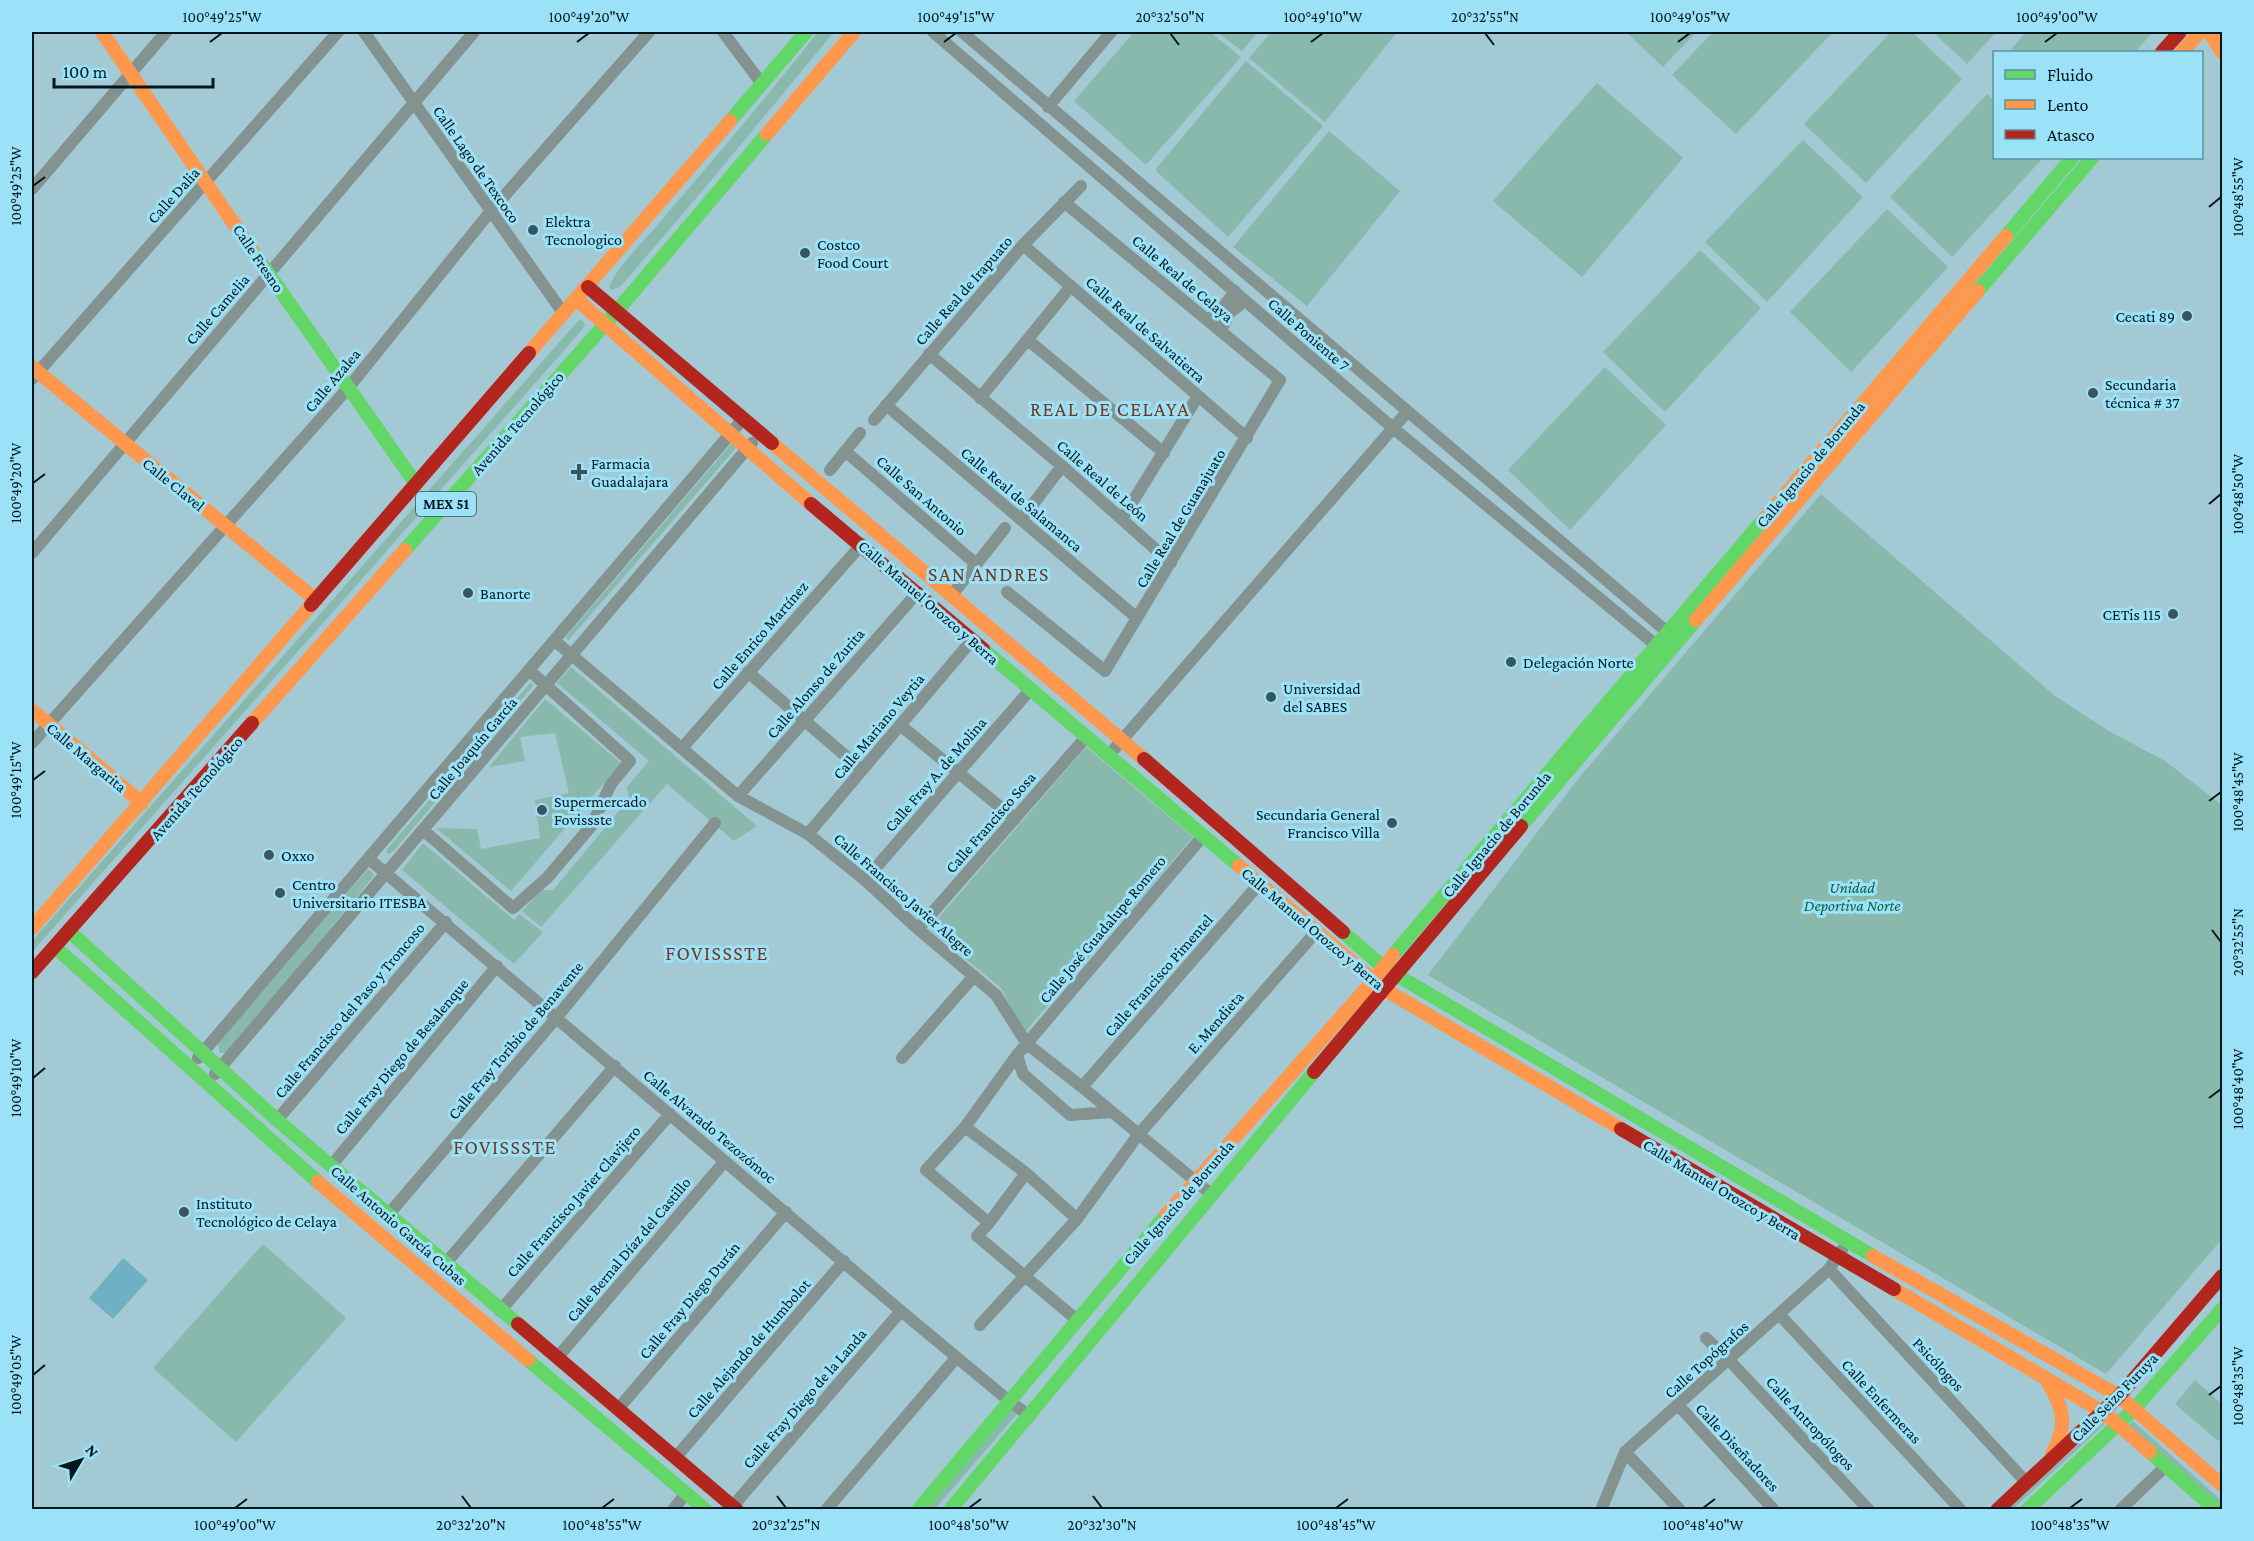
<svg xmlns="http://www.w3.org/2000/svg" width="2254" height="1541" font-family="'Crimson Pro',serif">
<rect width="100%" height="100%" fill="#a3c9d4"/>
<path fill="#89b9ac" d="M 818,32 L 834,32 L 704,189 L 621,286 L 613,290 L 609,288 C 613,271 647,238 659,223 C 713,160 767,97 818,32 Z
M 1134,32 L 1210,32 L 1241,57 L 1146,165 L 1074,101 Z
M 1217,32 L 1258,32 L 1242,51 Z
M 1271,32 L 1397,32 L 1325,122 L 1249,58 Z
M 1626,32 L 1696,32 L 1663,67 Z
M 1713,32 L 1833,32 L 1736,134 L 1672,75 Z
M 1891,32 L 1912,32 L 1962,79 L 1866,183 L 1804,124 Z
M 1933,32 L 1996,32 L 1967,64 Z
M 2026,32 L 2153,32 L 2135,52 L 2009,52 Z
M 1246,61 L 1323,126 L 1228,237 L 1155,170 Z
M 1597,83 L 1683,158 L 1582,277 L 1493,201 Z
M 1987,94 L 1994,101 L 1994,158 L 2043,158 L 1952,257 L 1890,197 Z
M 1329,131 L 1400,191 L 1307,306 L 1233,247 Z
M 1803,140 L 1863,197 L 1767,302 L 1705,242 Z
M 1887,209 L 1948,267 L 1851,372 L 1790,312 Z
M 1700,250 L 1761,308 L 1665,412 L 1603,352 Z
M 582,320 L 585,325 L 582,330 L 32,952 L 32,941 L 578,321 Z
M 1605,367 L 1666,425 L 1570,530 L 1508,470 Z
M 731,444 L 736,448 L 568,641 L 566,637 Z
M 1821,494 L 2055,696 L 2109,731 L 2165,761 L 2222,805 L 2222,1239 L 2106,1374 L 1428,975 L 1578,779 Z
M 571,667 L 757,826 L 734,841 L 667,784 L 541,927 L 522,911 L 541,890 L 553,890 L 629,799 L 627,787 L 649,761 L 557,683 Z
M 531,682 L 533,686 L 393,852 L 388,854 L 386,852 L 388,848 Z
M 545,699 L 621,763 L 511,891 L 436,828 L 477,829 L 481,849 L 540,838 L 535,800 L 569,793 L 555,733 L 520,737 L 525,761 L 489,767 Z
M 1086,747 L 1193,837 L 1024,1033 L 1001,988 L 929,929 Z
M 423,843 L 514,920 L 519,914 L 543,932 L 514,964 L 402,870 Z
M 368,869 L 374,874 L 372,878 L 228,1053 L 220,1053 L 218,1044 L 222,1038 Z
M 263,1244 L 346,1318 L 236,1442 L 153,1368 Z
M 2195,1380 L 2222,1404 L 2222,1436 L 2218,1441 L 2175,1404 Z
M 1012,1406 L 1017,1414 L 935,1509 L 924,1510 Z
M 2133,1421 L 2222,1501 L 2222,1507 L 2128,1426 Z
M 2104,1422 L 2104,1425 L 2013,1509 L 2005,1510 Z"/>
<path fill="#6eb0c4" d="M 123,1258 L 148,1280 L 113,1319 L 89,1298 Z"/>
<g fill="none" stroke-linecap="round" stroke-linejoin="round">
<path stroke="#849290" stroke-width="12" d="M 364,32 L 564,314
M 723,32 L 762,84
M 933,32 L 1393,428 L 1662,650
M 962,32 L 1673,637
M 1048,107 L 1111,32
M 32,189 L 166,32
M 1023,245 L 1247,438
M 1208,320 L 1223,307 L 1235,291
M 1221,331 L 1229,313 L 1245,301
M 1028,340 L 1164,453
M 929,354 L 1062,466 L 1171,563
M 32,379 L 338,32
M 980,398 L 1071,286
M 886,405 L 1137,618
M 874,420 L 1023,245 L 1081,186
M 845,451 L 976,564
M 830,470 L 860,433
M 1122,519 L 1198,396
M 1021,520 L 1062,466
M 32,553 L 474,32
M 1007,592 L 1105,671 L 1280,380 L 1064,202
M 951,596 L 1005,528
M 555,641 L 738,796 L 808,834 L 865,880 L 918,929 L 996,995 L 1027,1044 L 1082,1087 L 1211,1194
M 748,672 L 862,770
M 900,725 L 1015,819
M 32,743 L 349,387 L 490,212 L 649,32
M 682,748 L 862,544
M 1109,755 L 1407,412
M 738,796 L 918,592
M 423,830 L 513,908 L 547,878 L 592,825 L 611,784 L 630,761 L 530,671
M 808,834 L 973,639
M 369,859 L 901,1311 L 1008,1400 L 1030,1416
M 865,880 L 1030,690
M 918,929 L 1087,736
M 1017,1055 L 1023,1074 L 1070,1115 L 1112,1112
M 198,1058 L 742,420
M 902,1058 L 974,976
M 215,1074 L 752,443
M 1082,1087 L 1259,884
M 277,1120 L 446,922
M 965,1127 L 1026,1173 L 1077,1219
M 331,1166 L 497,966
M 1026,1173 L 989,1223 L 977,1236 L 1077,1320
M 388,1215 L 557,1017 L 715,823
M 989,1223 L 926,1170 L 965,1127 L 1017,1055 L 1203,836
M 445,1264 L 615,1066
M 1829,1269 L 2026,1482
M 500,1311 L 670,1114
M 1779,1314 L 1961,1510
M 980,1325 L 1077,1219 L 1138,1135 L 1316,932
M 1706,1338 L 1729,1360 L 1869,1510
M 557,1358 L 725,1161
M 1679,1406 L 1774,1510
M 618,1409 L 786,1212
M 1625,1452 L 1680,1510
M 676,1457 L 844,1261
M 733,1506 L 901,1311
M 673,1510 L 686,1493
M 826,1510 L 956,1358
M 1601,1510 L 1625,1452 L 1829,1269 L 1842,1250
M 2120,1510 L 2166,1466"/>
<path stroke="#63d668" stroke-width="14" d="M 730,121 L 806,32
M 2006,236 L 2072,158
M 252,250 L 416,484
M 1978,291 L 2092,158
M 405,550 L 616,312 L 767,134
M 983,649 L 1239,866
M 1521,826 L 1696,620
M 69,931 L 277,1120 L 518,1324
M 1343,932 L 1383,967 L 1873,1256
M 55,947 L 318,1182
M 1393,955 L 1764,519
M 528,1360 L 706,1510
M 2150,1452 L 2216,1510
M 918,1510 L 1166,1215
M 950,1510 L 1314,1072
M 2027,1510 L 2135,1408 L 2222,1309"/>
<path stroke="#ff974d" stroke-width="14" d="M 102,32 L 252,250
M 2209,32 L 2222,52
M 2182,52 L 2200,32
M 767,134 L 854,32
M 576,299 L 811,504
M 529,353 L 730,121
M 32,367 L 316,600
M 772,443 L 1144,759
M 1764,519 L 2006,236
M 1696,620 L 1978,291
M 32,710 L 142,803
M 252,723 L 405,550
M 1239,866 L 1384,989 L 1621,1129
M 32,928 L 311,605
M 318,1182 L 528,1360
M 1166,1215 L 1373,981 L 1393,955
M 1873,1256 L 2119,1396 L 2222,1485
M 1894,1289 L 2103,1412 L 2150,1452
M 2047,1381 C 2064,1408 2068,1425 2052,1454"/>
<path stroke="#b3261e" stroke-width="14" d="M 2162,52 L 2180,32
M 588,287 L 772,443
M 811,504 L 983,649
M 311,605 L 529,353
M 1144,759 L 1343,932
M 32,972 L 252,723
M 1314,1072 L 1521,826
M 1621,1129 L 1894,1289
M 518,1324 L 737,1510
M 1997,1510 L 2119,1396 L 2222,1276"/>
</g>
<path fill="none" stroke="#00171e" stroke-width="2" d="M 1170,33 L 1179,45M 1485,33 L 1494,45M 210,42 L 222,33M 577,42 L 589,33M 944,42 L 956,33M 1311,42 L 1323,33M 1678,42 L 1690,33M 2045,42 L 2057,33M 33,186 L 45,177M 2209,207 L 2221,197M 33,483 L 45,474M 2209,504 L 2221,494M 33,780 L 45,771M 2209,801 L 2221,792M 2212,930 L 2221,942M 33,1078 L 45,1068M 2209,1098 L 2221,1089M 33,1375 L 45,1365M 2209,1395 L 2221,1386M 462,1496 L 471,1508M 777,1496 L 786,1508M 1093,1496 L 1102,1508M 235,1508 L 247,1499M 602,1508 L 614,1499M 969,1508 L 981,1499M 1336,1508 L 1348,1499M 1703,1508 L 1715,1499M 2070,1508 L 2082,1499"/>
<g fill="#39555e" stroke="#9be1f7" stroke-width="2">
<circle cx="533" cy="230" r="6"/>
<circle cx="805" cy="253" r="6"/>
<circle cx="2187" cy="316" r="6"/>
<circle cx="2093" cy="393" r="6"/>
<path d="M576 463h6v6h6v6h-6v6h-6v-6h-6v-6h6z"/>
<circle cx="468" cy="593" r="6"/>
<circle cx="2173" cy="614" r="6"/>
<circle cx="1511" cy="662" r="6"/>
<circle cx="1271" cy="697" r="6"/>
<circle cx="542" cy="810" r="6"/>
<circle cx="1392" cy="823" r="6"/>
<circle cx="269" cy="855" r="6"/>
<circle cx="280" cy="893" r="6"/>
<circle cx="184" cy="1212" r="6"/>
</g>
<g text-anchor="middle" stroke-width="6" stroke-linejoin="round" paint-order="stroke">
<rect fill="#9be1f7" stroke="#2e545f" stroke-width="1.5" x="416" y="492" width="60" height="24" rx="4.5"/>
<g font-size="15" font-weight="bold" fill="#00171e">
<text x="446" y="509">MEX 51</text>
</g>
<g font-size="16" fill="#00171e" stroke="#9be1f7">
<text transform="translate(477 164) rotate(55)" y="6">Calle Lago de Texcoco</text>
<text transform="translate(173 195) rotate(-48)" y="6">Calle Dalia</text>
<text transform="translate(259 258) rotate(56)" y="6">Calle Fresno</text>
<text transform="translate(1183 278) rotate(40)" y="6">Calle Real de Celaya</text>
<text transform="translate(963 290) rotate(-49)" y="6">Calle Real de Irapuato</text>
<text transform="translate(217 309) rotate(-49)" y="6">Calle Camelia</text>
<text transform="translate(1146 329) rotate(41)" y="6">Calle Real de Salvatierra</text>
<text transform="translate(1309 334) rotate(41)" y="6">Calle Poniente 7</text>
<text transform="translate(332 380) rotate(-50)" y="6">Calle Azalea</text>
<text transform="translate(517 423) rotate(-49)" y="6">Avenida Tecnológico</text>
<text transform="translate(1810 464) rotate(-50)" y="6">Calle Ignacio de Borunda</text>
<text transform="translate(1103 480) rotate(41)" y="6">Calle Real de León</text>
<text transform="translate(174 484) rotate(39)" y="6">Calle Clavel</text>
<text transform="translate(922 495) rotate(41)" y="6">Calle San Antonio</text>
<text transform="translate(1022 499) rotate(40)" y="6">Calle Real de Salamanca</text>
<text transform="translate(1180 518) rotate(-59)" y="6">Calle Real de Guanajuato</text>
<text transform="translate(929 602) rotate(41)" y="6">Calle Manuel Orozco y Berra</text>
<text transform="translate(759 635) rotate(-49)" y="6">Calle Enrico Martínez</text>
<text transform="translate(815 683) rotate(-49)" y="6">Calle Alonso de Zurita</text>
<text transform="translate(878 726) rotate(-50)" y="6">Calle Mariano Veytia</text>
<text transform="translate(472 748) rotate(-50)" y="6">Calle Joaquín García</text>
<text transform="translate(87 757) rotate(40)" y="6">Calle Margarita</text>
<text transform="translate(935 774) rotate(-49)" y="6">Calle Fray A. de Molina</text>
<text transform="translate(196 788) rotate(-49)" y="6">Avenida Tecnológico</text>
<text transform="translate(990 822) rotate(-49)" y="6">Calle Francisco Sosa</text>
<text transform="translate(1496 834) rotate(-50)" y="6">Calle Ignacio de Borunda</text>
<text transform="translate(904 894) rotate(41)" y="6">Calle Francisco Javier Alegre</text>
<text transform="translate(1313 928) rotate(40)" y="6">Calle Manuel Orozco y Berra</text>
<text transform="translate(1102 929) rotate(-50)" y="6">Calle José Guadalupe Romero</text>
<text transform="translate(1158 975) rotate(-49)" y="6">Calle Francisco Pimentel</text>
<text transform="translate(349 1010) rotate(-50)" y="6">Calle Francisco del Paso y Troncoso</text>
<text transform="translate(1215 1022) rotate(-49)" y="6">E. Mendieta</text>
<text transform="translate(515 1040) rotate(-50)" y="6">Calle Fray Toribio de Benavente</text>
<text transform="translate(401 1056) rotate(-50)" y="6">Calle Fray Diego de Besalenque</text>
<text transform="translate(710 1126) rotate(40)" y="6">Calle Alvarado Tezozómoc</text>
<text transform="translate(1722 1189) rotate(31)" y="6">Calle Manuel Orozco y Berra</text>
<text transform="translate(573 1201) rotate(-49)" y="6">Calle Francisco Javier Clavijero</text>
<text transform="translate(1178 1202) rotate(-49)" y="6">Calle Ignacio de Borunda</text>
<text transform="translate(399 1225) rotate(41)" y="6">Calle Antonio García Cubas</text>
<text transform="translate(628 1249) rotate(-50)" y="6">Calle Bernal Díaz del Castillo</text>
<text transform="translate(689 1300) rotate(-50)" y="6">Calle Fray Diego Durán</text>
<text transform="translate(748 1348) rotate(-49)" y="6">Calle Alejando de Humbolot</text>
<text transform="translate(1706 1359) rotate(-42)" y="6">Calle Topógrafos</text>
<text transform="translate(1939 1364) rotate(47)" y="6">Psicólogos</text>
<text transform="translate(2114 1397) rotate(-46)" y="6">Calle Seizo Furuya</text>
<text transform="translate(804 1398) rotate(-49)" y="6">Calle Fray Diego de la Landa</text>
<text transform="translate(1882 1401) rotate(47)" y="6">Calle Enfermeras</text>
<text transform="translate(1811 1423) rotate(47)" y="6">Calle Antropólogos</text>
<text transform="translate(1738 1447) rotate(47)" y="6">Calle Diseñadores</text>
</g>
<g font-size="16" fill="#00171e" stroke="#9be1f7" text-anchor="start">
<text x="545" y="227">Elektra<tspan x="545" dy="18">Tecnologico</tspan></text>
<text x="817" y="250">Costco<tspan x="817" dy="18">Food Court</tspan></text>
<text x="2175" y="322" text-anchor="end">Cecati 89</text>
<text x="2105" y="390">Secundaria<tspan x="2105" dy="18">técnica # 37</tspan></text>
<text x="591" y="469">Farmacia<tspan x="591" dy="18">Guadalajara</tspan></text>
<text x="480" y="599">Banorte</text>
<text x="2161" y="620" text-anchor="end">CETis 115</text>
<text x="1523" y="668">Delegación Norte</text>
<text x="1283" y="694">Universidad<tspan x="1283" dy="18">del SABES</tspan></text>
<text x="554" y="807">Supermercado<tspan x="554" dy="18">Fovissste</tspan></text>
<text x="1380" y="820" text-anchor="end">Secundaria General<tspan x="1380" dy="18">Francisco Villa</tspan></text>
<text x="281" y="861">Oxxo</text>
<text x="292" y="890">Centro<tspan x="292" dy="18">Universitario ITESBA</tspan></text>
<text x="196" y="1209">Instituto<tspan x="196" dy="18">Tecnológico de Celaya</tspan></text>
</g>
<g font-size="16" font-style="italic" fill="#105e3d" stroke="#9be1f7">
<text x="1852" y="893">Unidad<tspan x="1852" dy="18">Deportiva Norte</tspan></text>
</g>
<g font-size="20" letter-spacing="1.5" fill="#79361f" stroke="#9be1f7">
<text x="1110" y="416">REAL DE CELAYA</text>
<text x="989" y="581">SAN ANDRES</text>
<text x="717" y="960">FOVISSSTE</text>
<text x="505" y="1154">FOVISSSTE</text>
</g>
</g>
<rect width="2254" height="1541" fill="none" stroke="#9be1f7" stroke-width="66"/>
<rect x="1993" y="51" width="210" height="108" fill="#9be1f7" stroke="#5d90a0" stroke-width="1.5"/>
<rect x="2005" y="70" width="30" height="9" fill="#63d668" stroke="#5d90a0" stroke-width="1.5"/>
<text x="2047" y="81" font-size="18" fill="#00171e">Fluido</text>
<rect x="2005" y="100" width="30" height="9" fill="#ff974d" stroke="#5d90a0" stroke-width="1.5"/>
<text x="2047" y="111" font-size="18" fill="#00171e">Lento</text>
<rect x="2005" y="130" width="30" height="9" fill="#b3261e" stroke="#5d90a0" stroke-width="1.5"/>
<text x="2047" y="141" font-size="18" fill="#00171e">Atasco</text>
<g transform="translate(81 1460) rotate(51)" stroke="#9be1f7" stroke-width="4.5" paint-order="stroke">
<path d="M0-4.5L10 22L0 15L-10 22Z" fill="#00171e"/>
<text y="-9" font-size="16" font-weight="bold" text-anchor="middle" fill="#00171e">N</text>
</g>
<path d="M54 78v9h159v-9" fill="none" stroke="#00171e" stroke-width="3"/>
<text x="63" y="78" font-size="18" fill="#00171e" stroke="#9be1f7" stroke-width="4.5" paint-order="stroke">100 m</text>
<rect x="33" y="33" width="2188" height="1475" fill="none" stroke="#00171e" stroke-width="2"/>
<g font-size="15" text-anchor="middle" fill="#00171e">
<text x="222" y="22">100°49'25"W</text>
<text x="589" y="22">100°49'20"W</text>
<text x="956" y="22">100°49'15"W</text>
<text x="1170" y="22">20°32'50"N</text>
<text x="1323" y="22">100°49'10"W</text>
<text x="1485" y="22">20°32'55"N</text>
<text x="1690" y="22">100°49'05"W</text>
<text x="2057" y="22">100°49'00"W</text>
<text transform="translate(16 186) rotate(-90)" y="5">100°49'25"W</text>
<text transform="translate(2238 197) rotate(-90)" y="5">100°48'55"W</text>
<text transform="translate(16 483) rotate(-90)" y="5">100°49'20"W</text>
<text transform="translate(2238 494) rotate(-90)" y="5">100°48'50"W</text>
<text transform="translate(16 780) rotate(-90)" y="5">100°49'15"W</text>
<text transform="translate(2238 792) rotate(-90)" y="5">100°48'45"W</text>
<text transform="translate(2238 942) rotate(-90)" y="5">20°32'55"N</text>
<text transform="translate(16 1078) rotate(-90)" y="5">100°49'10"W</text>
<text transform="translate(2238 1089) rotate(-90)" y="5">100°48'40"W</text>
<text transform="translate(16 1375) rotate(-90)" y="5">100°49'05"W</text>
<text transform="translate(2238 1386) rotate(-90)" y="5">100°48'35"W</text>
<text x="235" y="1530">100°49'00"W</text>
<text x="471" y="1530">20°32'20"N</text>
<text x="602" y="1530">100°48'55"W</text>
<text x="786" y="1530">20°32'25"N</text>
<text x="969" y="1530">100°48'50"W</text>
<text x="1102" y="1530">20°32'30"N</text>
<text x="1336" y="1530">100°48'45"W</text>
<text x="1703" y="1530">100°48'40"W</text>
<text x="2070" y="1530">100°48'35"W</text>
</g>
</svg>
